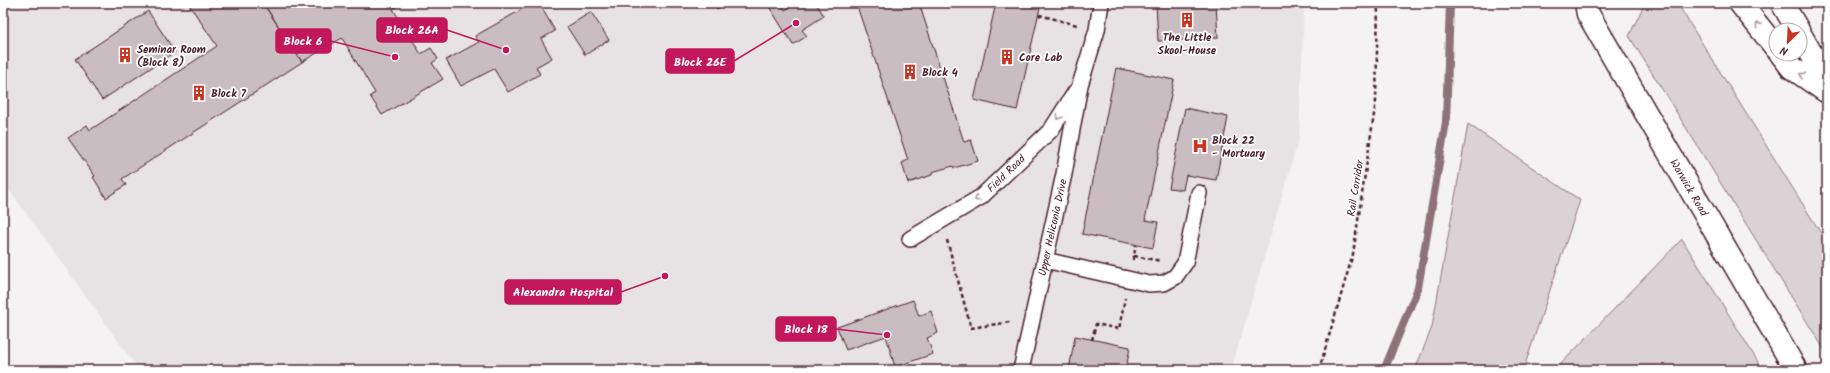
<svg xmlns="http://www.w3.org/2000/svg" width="1830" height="373" font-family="Kalam,sans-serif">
<rect width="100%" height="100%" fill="#f4f2f2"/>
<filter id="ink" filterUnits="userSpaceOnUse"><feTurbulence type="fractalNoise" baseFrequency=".025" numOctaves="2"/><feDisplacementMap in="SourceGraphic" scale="8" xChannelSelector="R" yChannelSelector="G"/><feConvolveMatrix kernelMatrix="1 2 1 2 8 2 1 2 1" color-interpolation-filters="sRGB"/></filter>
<g filter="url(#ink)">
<path fill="#e7e2e3" d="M 3,3 L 1304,3 L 1299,138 L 1231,370 L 139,370 L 3,181 Z"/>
<path fill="#dbd2d5" stroke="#927880" d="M 1645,3 L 1677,3 L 1827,243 L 1827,354 L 1629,36 Z
M 1468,124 L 1580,200 L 1526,362 L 1531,370 L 1415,370 L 1432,327 Z
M 1682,239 L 1763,370 L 1555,370 Z"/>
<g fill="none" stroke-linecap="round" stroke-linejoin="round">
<path stroke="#8d727a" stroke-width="8" d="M 1384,370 L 1418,288 L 1446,122 L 1450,3"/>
</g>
<path fill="#cabdc1" stroke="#4a1f2b" d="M 188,3 L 263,3 L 302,62 L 122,179 L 126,185 L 106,198 L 93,177 L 95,176 L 68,138 L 87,125 L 90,130 L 217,46 Z
M 263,3 L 403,3 L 393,9 L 421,54 L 431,48 L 438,59 L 432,63 L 443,79 L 382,115 L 370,96 L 375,93 L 342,38 L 302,62 Z
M 533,3 L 539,3 L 555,31 L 541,39 L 552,58 L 536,67 L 540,74 L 508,92 L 494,69 L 461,86 L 446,60 L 479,42 L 475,36 Z
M 714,3 L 727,3 L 717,9 Z
M 778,3 L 781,3 L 785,10 L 797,3 L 816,3 L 824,16 L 802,30 L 807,36 L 793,45 L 770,8 Z
M 856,3 L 919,3 L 964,142 L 971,140 L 978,161 L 954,168 L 953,166 L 932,172 L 932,175 L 908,183 L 902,163 L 908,160 Z
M 996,3 L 1041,3 L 1017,110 L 974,100 Z
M 1156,3 L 1216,3 L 1218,38 L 1158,41 Z
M 148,11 L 175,52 L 102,100 L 75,59 Z
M 591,12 L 609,40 L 585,55 L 567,27 Z
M 1116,68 L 1174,80 L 1145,220 L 1158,222 L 1153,248 L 1082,234 Z
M 1185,108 L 1228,117 L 1216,180 L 1186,175 L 1183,190 L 1169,188 Z
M 913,300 L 919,316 L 931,311 L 938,333 L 927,338 L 933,354 L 895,367 L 886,336 L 846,350 L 837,327 Z
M 1075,336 L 1130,347 L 1126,370 L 1069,370 Z"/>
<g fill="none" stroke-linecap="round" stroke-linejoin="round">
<defs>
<g id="lane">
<path id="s1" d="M 910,239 L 981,197 L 1051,130 L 1076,91"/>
<path d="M 1045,260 L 1149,284 L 1164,283 L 1175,277 L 1185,263 L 1199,193"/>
<path id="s2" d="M 1021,370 L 1064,174 L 1080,85 L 1097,30 L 1101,3"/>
</g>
<g id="street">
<path id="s3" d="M 1586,3 L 1588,14 L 1796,370"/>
</g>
<path id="highway" d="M 1740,3 L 1776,48
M 1782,3 L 1798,30
M 1800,34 L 1827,81
M 1781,54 L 1792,68 L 1827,92"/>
</defs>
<use href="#lane" stroke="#4a1f2b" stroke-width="18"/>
<use href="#street" stroke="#4a1f2b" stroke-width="25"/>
<use href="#highway" stroke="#4a1f2b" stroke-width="25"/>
<path stroke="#4a1f2b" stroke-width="2.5" stroke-dasharray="4 3" stroke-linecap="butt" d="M 993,3 L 996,5
M 1039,15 L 1077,25
M 947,240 L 971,328 L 1010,322
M 1134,256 L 1161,261
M 1133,260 L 1136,245
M 1092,340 L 1096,324 L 1119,329 L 1125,298
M 1319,370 L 1353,254 L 1376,101 L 1378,3"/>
<use href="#lane" stroke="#fff" stroke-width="15"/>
<use href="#street" stroke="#fff" stroke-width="22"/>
<use href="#highway" stroke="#fff" stroke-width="22"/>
</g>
<defs><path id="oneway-chevron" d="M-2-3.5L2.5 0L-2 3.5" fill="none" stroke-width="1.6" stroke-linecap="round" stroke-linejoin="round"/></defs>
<g stroke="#ae9aa0">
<use href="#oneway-chevron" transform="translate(1758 25) rotate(-129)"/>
<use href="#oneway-chevron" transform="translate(1802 75) rotate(-146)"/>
<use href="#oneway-chevron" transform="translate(1059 117) rotate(124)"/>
<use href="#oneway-chevron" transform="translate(977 199) rotate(146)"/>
</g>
</g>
<defs>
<symbol id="building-bare" viewBox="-9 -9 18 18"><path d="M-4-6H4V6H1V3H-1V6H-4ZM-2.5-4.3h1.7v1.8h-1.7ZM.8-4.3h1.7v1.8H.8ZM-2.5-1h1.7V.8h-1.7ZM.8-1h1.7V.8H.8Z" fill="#c8321e" stroke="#fff" stroke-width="2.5" paint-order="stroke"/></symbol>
<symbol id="hospital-bare" viewBox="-9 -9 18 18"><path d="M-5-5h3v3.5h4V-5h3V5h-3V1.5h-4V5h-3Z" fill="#c8321e" stroke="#fff" stroke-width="2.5" paint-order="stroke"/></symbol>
</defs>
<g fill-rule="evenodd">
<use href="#building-bare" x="1176" y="9" width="22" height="22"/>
<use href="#building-bare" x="114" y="44" width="22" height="22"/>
<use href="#building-bare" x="996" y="46" width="22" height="22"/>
<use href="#building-bare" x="899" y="61" width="22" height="22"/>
<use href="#building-bare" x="188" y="82" width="22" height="22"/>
<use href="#hospital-bare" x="1189" y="135" width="22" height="22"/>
</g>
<g text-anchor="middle" stroke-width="3.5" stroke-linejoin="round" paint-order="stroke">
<g font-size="11" font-weight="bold" fill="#4a1f2b" stroke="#fff" text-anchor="start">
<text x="1187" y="41" text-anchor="middle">The Little<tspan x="1187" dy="13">Skool-House</tspan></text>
<text x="137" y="53">Seminar Room<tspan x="137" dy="13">(Block 8)</tspan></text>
<text x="1019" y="61">Core Lab</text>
<text x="922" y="76">Block 4</text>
<text x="211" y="97">Block 7</text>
<text x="1212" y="144">Block 22<tspan x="1212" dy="13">- Mortuary</tspan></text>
</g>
<g font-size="11" fill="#4a1f2b" stroke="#fff">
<text dy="4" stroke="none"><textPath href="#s1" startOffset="117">Field Road</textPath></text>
<text dy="4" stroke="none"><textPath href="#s3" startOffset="212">Warwick Road</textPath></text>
<text transform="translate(1355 188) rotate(-81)" y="4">Rail Corridor</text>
<text dy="4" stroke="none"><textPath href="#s2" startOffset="146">Upper Heliconia Drive</textPath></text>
</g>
</g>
<path fill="none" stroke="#c2185b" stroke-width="1.5" d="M506 50L447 30M395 57L331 41M796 23L734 61M665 276L621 292M887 335L836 329"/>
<g fill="#c2185b" stroke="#fff" stroke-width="1.5">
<circle cx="506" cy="50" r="4"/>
<circle cx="395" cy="57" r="4"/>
<circle cx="796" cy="23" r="4"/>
<circle cx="665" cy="276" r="4"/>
<circle cx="887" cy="335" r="4"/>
</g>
<g fill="#c2185b" stroke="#c2185b" stroke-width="1.5">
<rect x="377" y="18" width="70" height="24" rx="4"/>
<rect x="276" y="29" width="55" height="24" rx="4"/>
<rect x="666" y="49" width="68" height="24" rx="4"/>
<rect x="505" y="280" width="116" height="24" rx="4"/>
<rect x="776" y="317" width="60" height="24" rx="4"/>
</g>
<g font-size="12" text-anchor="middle" font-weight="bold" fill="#fff">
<text x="412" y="34">Block 26A</text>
<text x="303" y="45">Block 6</text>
<text x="700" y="66">Block 26E</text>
<text x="563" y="296">Alexandra Hospital</text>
<text x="806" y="333">Block 18</text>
</g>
<rect width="1830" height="373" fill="none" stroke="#fff" stroke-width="16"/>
<rect x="8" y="8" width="1814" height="357" fill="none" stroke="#4a1f2b" stroke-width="1.5" filter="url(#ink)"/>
<g transform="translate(1788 42) rotate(204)"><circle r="19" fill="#ffffff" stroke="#b7a5aa"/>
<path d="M0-3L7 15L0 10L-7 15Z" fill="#c8321e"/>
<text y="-6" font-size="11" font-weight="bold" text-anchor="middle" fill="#4a1f2b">N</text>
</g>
</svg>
